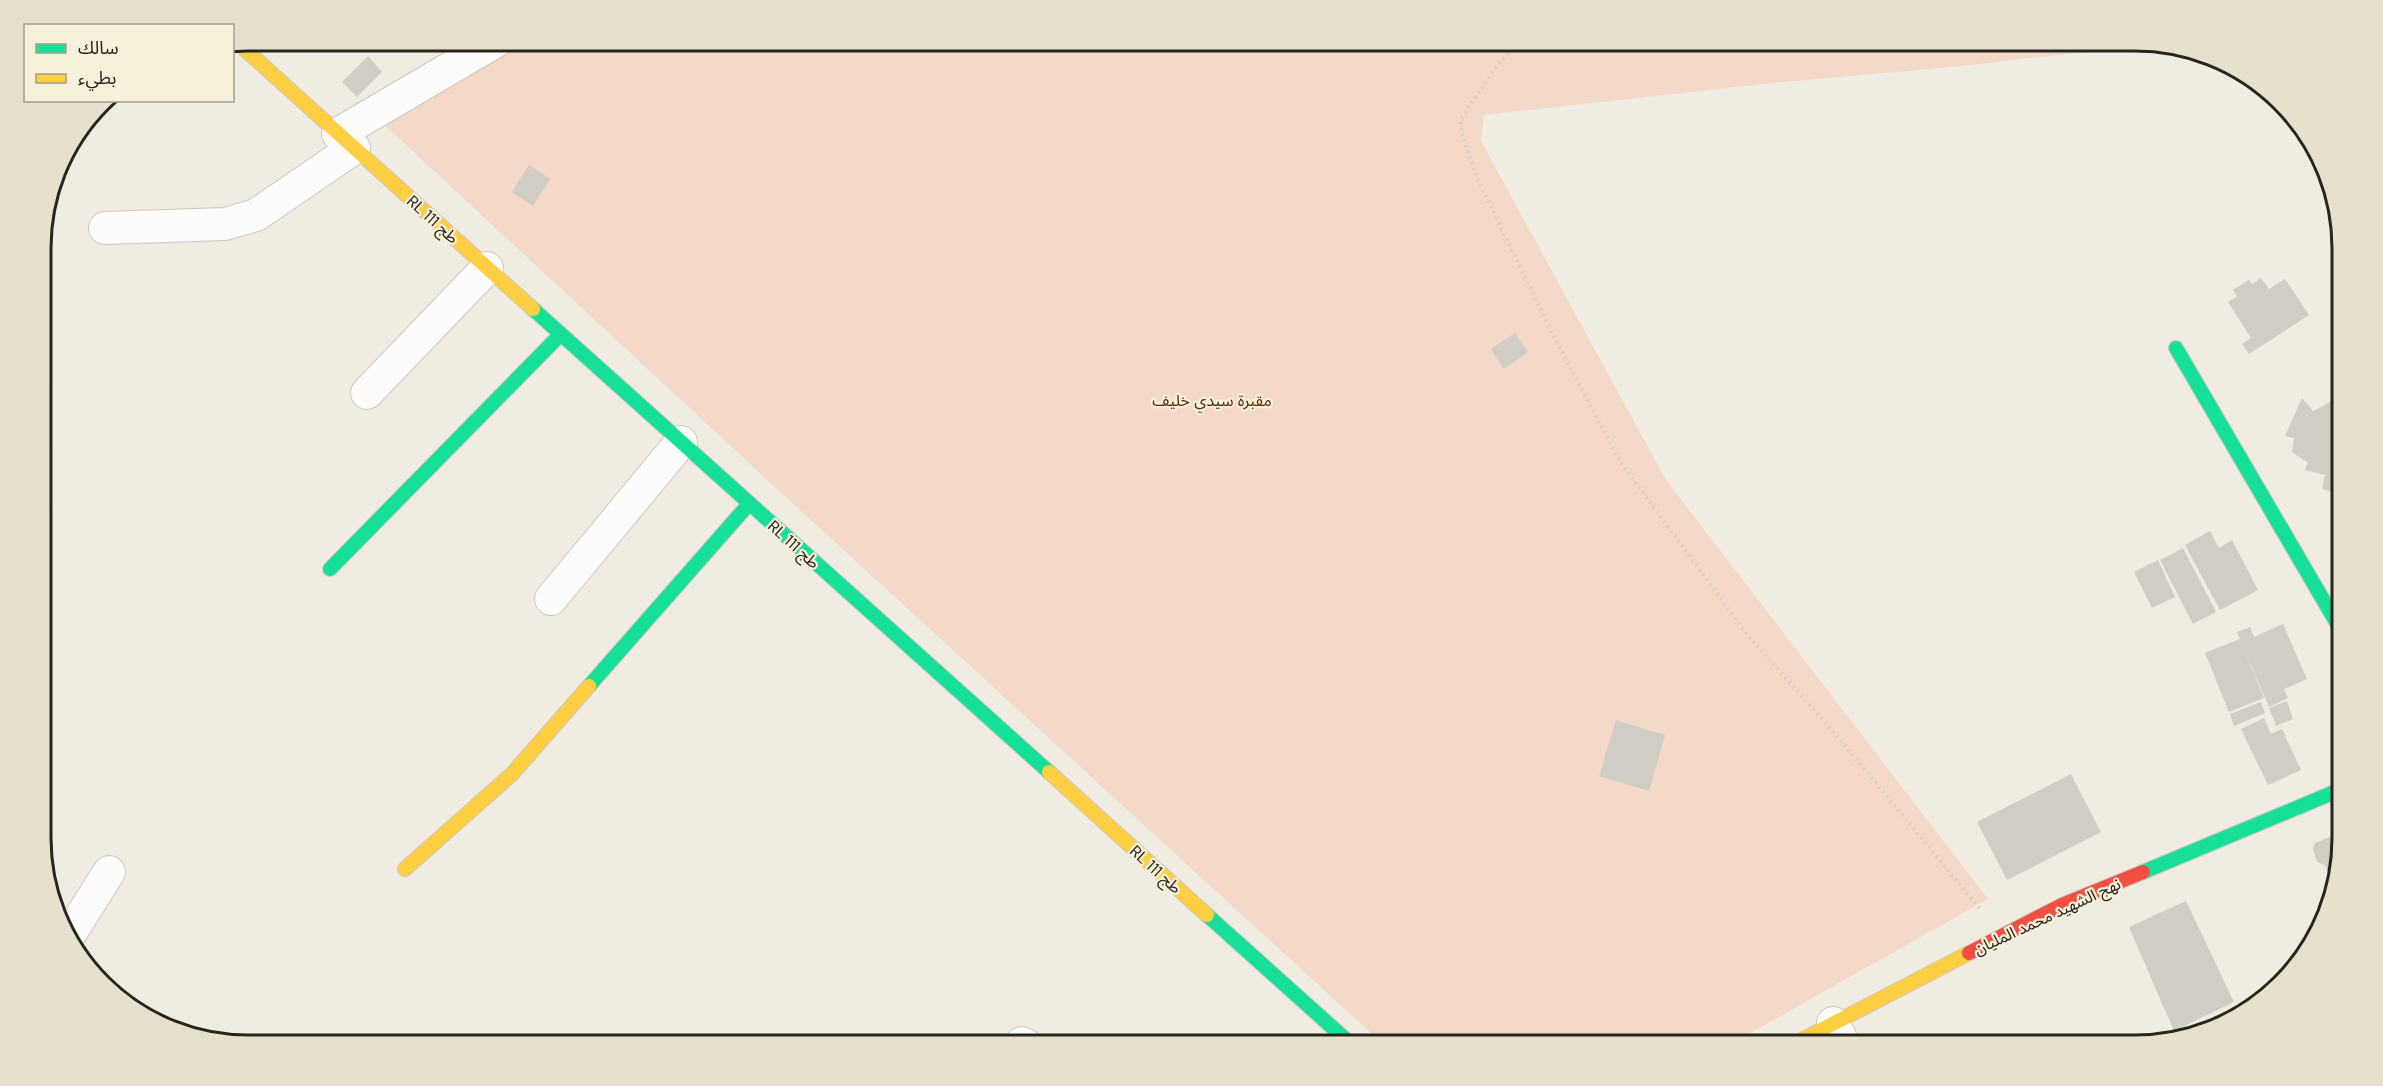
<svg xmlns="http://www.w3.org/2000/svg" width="2383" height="1086" font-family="'DM Sans','Noto Sans Arabic',sans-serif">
<rect width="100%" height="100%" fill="#f1ece1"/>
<path fill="#f4d9c8" d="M 516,40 L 2135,40 L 2155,44 L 1952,67 L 1772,83 L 1484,115 L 1481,141 L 1666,480 L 1988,899 L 1729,1045 L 1384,1045 L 778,490 L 378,119 Z"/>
<path fill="#cfcdc4" d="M 368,56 L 382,72 L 357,97 L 342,82 Z
M 529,165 L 550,179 L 533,206 L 512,192 Z
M 2261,278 L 2269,289 L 2285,279 L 2309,315 L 2249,354 L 2242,344 L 2251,338 L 2228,302 L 2237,296 L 2233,290 L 2249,280 L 2252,284 Z
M 1515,333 L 1528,352 L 1504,369 L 1491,349 Z
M 2341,396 L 2341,480 L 2336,493 L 2322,489 L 2325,475 L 2305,470 L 2308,463 L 2292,452 L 2294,438 L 2285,436 L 2302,398 L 2313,411 Z
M 2210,531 L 2219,548 L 2232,540 L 2258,590 L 2220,610 L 2185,545 Z
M 2183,548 L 2216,612 L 2193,624 L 2160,560 Z
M 2158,560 L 2175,597 L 2152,608 L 2134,572 Z
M 2283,624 L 2307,679 L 2284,689 L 2288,698 L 2269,707 L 2243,647 L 2264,698 L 2229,712 L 2205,653 L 2240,639 L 2237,632 L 2250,627 L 2254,637 Z
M 2287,701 L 2293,719 L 2276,726 L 2269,708 Z
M 2261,702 L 2265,713 L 2234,726 L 2230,714 Z
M 2264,718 L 2271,734 L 2282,729 L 2301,770 L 2268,785 L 2241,729 Z
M 1616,720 L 1665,735 L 1649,791 L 1599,776 Z
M 2071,774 L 2101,832 L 2007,880 L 1977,822 Z
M 2342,832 L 2342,839 L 2333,884 L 2325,865 L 2317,862 L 2313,849 L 2315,843 Z
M 2186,901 L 2234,1002 L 2174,1031 L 2129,927 Z"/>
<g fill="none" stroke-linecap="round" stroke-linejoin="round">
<defs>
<path id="street" d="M 338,134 L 498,40
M 105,228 L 225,224 L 256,215 L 354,148
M 367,393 L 487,268
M 551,599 L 681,442
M 70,934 L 109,872
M 1833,1023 L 1844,1045
M 1022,1043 L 1026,1045"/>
<path id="fast" d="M 533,309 L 1049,772
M 2176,348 L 2342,632
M 330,569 L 561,334
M 589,686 L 749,504
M 2143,872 L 2342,789
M 1207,915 L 1352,1045"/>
<path id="slow" d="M 238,43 L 533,309
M 1049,772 L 1207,915
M 405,869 L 512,774 L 589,686
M 1792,1045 L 1969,953"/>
<path id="jam" d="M 1969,953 L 2062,905 L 2143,872"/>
</defs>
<use href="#street" stroke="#ccc8bf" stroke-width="34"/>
<use href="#fast" stroke="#ccc8bf" stroke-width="16"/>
<use href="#slow" stroke="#ccc8bf" stroke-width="16"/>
<use href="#jam" stroke="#ccc8bf" stroke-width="16"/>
<path stroke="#cececa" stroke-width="4" stroke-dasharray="1.5 4.5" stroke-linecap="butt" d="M 1520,40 L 1498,64 L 1461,119 L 1462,134 L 1477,178 L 1555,339 L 1621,463 L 1749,637 L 1826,723 L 1980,909"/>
<use href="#street" stroke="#fdfcfa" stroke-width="32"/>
<use href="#fast" stroke="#16e098" stroke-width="14"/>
<use href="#slow" stroke="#ffcf43" stroke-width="14"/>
<use href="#jam" stroke="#f24e42" stroke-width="14"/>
</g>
<g text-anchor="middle" stroke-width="4.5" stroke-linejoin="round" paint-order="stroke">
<g font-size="16" fill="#27251d" stroke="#f7f0db">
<text transform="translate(433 219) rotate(42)" y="6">RL طج 111</text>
<text transform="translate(794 544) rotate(42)" y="6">RL طج 111</text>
<text transform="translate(1156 869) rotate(42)" y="6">RL طج 111</text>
<text transform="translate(2047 916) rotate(-25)" y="6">نهج الشهيد محمد المليان</text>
</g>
<g font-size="16" fill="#5c2401" stroke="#f7f0db">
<text x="1212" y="406">مقبرة سيدي خليف</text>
</g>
</g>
<path d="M0 0H2383V1086H0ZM248 51H2135A197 197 0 0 1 2332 248V838A197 197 0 0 1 2135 1035H248A197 197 0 0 1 51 838V248A197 197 0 0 1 248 51Z" fill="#e6e0cc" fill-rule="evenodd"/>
<path fill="none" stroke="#27251d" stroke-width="3" d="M248 51H2135A197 197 0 0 1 2332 248V838A197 197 0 0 1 2135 1035H248A197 197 0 0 1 51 838V248A197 197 0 0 1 248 51Z"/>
<rect x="24" y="24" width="210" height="78" fill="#f7f0db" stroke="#a49f8f" stroke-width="1.5"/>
<rect x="36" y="44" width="30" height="9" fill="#16e098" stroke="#a49f8f" stroke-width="1.5"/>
<text x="78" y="54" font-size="18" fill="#27251d">سالك</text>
<rect x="36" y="74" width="30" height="9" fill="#ffcf43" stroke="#a49f8f" stroke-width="1.5"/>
<text x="78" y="84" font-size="18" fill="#27251d">بطيء</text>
</svg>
